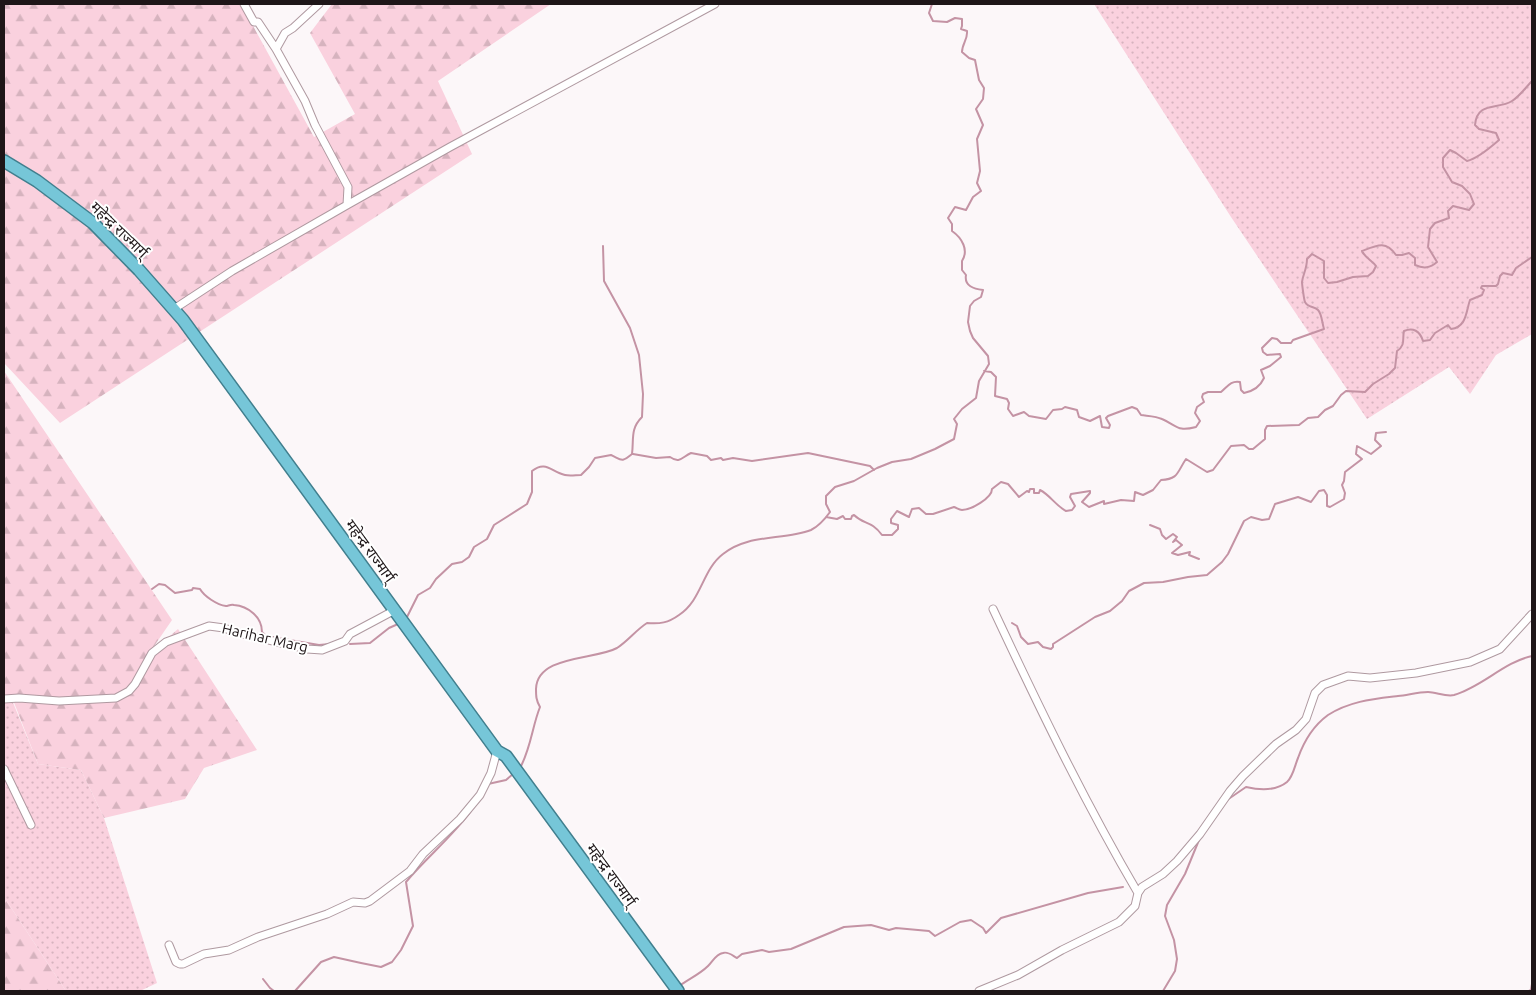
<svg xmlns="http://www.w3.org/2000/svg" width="1536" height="995" font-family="Ubuntu,'Noto Sans Devanagari',sans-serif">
<defs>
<pattern id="grass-dots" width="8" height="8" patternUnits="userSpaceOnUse" patternTransform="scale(1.25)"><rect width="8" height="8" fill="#fad1de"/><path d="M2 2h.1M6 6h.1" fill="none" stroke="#d6b3be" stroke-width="1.8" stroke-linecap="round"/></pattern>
<pattern id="forest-firs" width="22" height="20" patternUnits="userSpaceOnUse" patternTransform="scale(1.25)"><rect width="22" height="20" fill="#fad1de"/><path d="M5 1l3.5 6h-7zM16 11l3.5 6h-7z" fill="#d6b3be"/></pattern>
</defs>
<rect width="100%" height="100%" fill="#fcf7f9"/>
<path fill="url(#grass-dots)" d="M 1094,4 L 1532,4 L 1532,334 L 1496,355 L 1470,394 L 1449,367 L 1367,419 L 1231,217 Z
M 4,698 L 12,700 L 38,764 L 81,770 L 104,818 L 157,983 L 140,991 L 66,991 L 6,900 L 4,904 Z"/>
<path fill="url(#forest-firs)" d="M 4,4 L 241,4 L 314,137 L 355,114 L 310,33 L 332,4 L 551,4 L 438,81 L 472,154 L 60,423 L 4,363 Z
M 4,371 L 172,620 L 148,655 L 178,629 L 257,750 L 204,768 L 185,799 L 104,818 L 81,770 L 38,764 L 13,700 L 4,700 Z
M 6,900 L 66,991 L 4,991 L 4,904 Z"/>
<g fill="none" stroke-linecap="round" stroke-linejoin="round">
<path stroke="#c493a4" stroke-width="2" d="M 984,371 L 991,372 L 996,377 L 995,396 L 1007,399 L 1009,403 L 1008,409 L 1013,416 L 1024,412 L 1029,416 L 1046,419 L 1053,410 L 1062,409 L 1065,407 L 1077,410 L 1079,417 L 1090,421 L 1100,416 L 1102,427 L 1109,428 L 1110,425 L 1106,418 L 1108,416 L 1132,407 L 1137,409 L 1141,415 C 1148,416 1156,416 1162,419 C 1178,426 1177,432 1196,427 L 1200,421 L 1195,413 L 1197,407 L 1204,402 L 1202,397 L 1203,394 L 1208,392 L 1221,392 C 1227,387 1231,380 1240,382 L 1241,390 L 1244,393 C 1254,391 1260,387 1264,378 L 1261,370 L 1270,366 L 1281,357 L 1280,354 L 1267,355 L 1263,352 L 1262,348 L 1272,338 L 1277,339 L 1281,343 L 1291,343 L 1293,340 L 1324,329 C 1322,323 1322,314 1318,310 C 1314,306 1308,308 1305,302 C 1304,300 1302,284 1302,282 C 1303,274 1307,269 1307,259 L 1312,254 L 1324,261 L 1324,278 L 1328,283 L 1337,282 L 1353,277 L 1368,276 L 1373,272 L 1376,266 C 1372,260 1365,258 1362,251 C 1377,245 1386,240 1396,255 L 1402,255 L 1409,253 L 1415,258 L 1415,265 C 1424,269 1430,268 1437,262 L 1428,247 L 1430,229 L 1435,223 L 1449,218 L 1448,211 L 1453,206 L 1469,210 L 1474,204 L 1470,194 L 1462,186 L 1452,182 L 1443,167 L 1443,158 L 1450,150 L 1456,153 L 1467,161 C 1476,159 1491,147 1499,140 L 1496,133 L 1479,129 L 1475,125 C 1477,101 1498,110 1512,101 C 1520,96 1526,87 1532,81
M 633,454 L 656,458 L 670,457 C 680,464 682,457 691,453 L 707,456 L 711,460 L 721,458 L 723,460 L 733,458 L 752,461 L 808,453 L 870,466 L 874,470
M 826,517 L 837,519 L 843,516 L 845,519 L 851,519 L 852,516 L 854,515 C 864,525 871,520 882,535 L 892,535 L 898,529 L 898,525 L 891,523 L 891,519 L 897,511 L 909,517 L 912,509 L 919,508 L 926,514 L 933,514 L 954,507 C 957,508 959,510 962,510 C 971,510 992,498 992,489 L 1001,482 L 1008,484 L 1019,497 L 1027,491 L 1029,492 L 1030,489 L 1034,489 L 1034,493 L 1039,493 L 1040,490 C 1050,495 1055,505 1066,511 L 1072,510 L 1075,506 L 1070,497 L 1071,494 L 1090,491 L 1090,493 L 1082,502 L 1089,507 L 1104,501 L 1104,504 L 1121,500 L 1134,501 L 1135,492 L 1143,495 L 1153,490 L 1161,480 C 1179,479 1177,472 1186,459 L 1207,472 L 1213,470 L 1231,446 L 1244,445 L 1249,449 L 1253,449 L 1265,439 L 1265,430 L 1267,426 L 1299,425 L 1308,418 L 1318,417 L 1325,410 L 1333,406 L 1341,395 L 1346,391 L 1365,392 L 1373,384 L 1389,374 L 1395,368 L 1397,351 C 1406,345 1402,339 1404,331 C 1413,327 1420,331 1423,341 L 1430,340 L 1435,333 L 1448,325 L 1451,329 C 1467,327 1466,311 1470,300 L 1482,295 L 1484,290 L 1481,288 L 1482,286 L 1496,286 L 1498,284 L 1500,276 L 1503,273 L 1512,275 L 1516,268 L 1532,257
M 1150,525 L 1160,529 L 1162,535 L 1166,539 L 1173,534 L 1177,537 L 1173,542 L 1176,540 L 1182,545 L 1172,553 L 1178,555 L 1190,552 L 1189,555 L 1199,559
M 152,589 L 159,584 L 165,585 L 175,593 L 192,590 L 193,588 L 200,589 C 204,596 217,605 226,606 C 228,606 231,604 234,605 C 248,606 262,617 262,632 L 266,636 L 319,645 L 330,644
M 406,619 L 418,595 L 430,588 L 436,579 L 452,564 L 462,562 L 469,557 L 474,547 L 487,539 L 494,525 L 527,504 L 532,492 L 532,471 C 546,460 551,472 565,475 C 570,476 576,475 581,475 L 589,467 L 595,458 L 611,455 C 622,460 621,463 632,454 C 634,439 630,429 642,417 L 643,394 L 639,355 L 630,328 L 604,281 L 603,246
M 1012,623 L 1017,626 L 1021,637 L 1028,644 L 1038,642 L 1043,647 L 1051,649 L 1053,647 L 1053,644 L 1095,617 L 1110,611 L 1122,601 L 1129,591 L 1144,583 L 1163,582 L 1188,577 L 1207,575 L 1222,562 L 1228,554 L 1244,521 L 1251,517 L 1262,520 L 1269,519 L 1275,504 L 1298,497 L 1311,502 L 1319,491 L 1324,490 L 1327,495 L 1327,506 L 1330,507 L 1344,499 L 1345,493 L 1342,485 L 1344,481 L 1345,472 L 1362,459 L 1356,454 L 1357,446 L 1371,454 L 1381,446 L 1375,440 L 1376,433 L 1386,432
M 350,644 L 370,643 L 389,628 L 398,624
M 520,768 C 531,748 532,727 540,707 C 536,700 536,696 536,689 C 537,655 595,660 617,648 C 628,641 636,630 647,623 C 660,624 668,623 679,615 C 702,600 702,570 723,554 C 744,537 771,539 796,534 C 801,533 806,532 811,530 C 819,526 825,519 830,512 L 826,504 L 826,496 L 835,487 L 854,481 L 877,468 L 892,462 L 911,459 L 935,449 L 954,439 L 957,424 L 954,419 L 962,409 L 976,398 L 979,381 L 989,364 L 988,356 L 973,338 L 970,331 L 968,322 L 970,306 L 974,301 L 981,297 L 983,290 C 974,289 964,286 966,275 L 962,270 L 962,261 C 969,250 962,238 952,231 L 952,224 L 948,218 L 955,207 L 966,210 L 973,197 L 981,191 L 977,183 L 980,171 L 977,139 L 983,125 L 976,109 L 983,99 L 984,88 L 979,80 L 975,60 L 969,58 L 962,52 C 962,44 968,39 967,31 L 961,29 L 962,26 L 962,19 L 955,18 L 947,22 L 933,21 L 929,13 L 932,4
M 488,784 L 506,780 L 513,774
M 1227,800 L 1246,787 C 1259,790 1276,791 1287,782 C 1293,777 1295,765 1298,758 C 1304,741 1313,726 1328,715 C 1350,701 1373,699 1398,696 C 1408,695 1418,692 1428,692 C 1436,692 1446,697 1454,695 C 1482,687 1504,662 1532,656
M 263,979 L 270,988 L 274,991
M 679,986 C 689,979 700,974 708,966 C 713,961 716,954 723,953 C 728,951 733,956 737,958 L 742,954 L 762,950 L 769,952 L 791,949 L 844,927 L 871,925 L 889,930 L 896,928 L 929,931 L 935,936 L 960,922 L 971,920 L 983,928 L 986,933 L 1001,918 L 1088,893 L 1123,887
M 295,991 L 321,962 L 334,957 L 361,963 L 381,967 L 392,962 L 401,950 L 413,926 L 406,882 C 427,857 452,837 471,811
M 1163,991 L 1175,971 L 1177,959 L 1174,940 L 1165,916 L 1167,905 L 1185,874 L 1199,840
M 1529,991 L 1531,990 L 1532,984"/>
<defs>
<path id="minor" d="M 276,49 L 285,33 L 293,28 L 319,4
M 347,205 L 450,147 L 715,4
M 174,309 L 232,271 L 347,205 L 348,187 L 315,125 L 305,101 L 276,49 L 258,22 L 254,22 L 244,4
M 993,609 C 1038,705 1084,801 1138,893
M 4,699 L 19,698 L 59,701 L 116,698 L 129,691 L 135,684 L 152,653 L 166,642 L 209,626 L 224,628 L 238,633 L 307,649 L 322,650 L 345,641 L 350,634 L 395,610
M 4,769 L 31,825
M 169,945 L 176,962 L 180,964 L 183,964 L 204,954 L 229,950 L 258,937 L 327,914 L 353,902 L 365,903 L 370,901 L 410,871 L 423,854 L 460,819 L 480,795 L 491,773 L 497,751
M 979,991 L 1018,975 L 1062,950 L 1119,922 L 1135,906 L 1138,893 L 1142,887 L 1163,874 L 1177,861 L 1200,834 L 1230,791 L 1243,776 L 1276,744 L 1296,730 L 1306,719 L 1315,693 L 1323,685 L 1348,676 L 1370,678 L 1416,673 L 1470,662 L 1500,649 L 1532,614"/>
<path id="trunk" d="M 4,161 L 37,181 L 93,223 L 139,270 L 183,320 L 497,751 L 506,756 L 678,991"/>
</defs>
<use href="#minor" stroke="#af99a0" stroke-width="9"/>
<use href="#trunk" stroke="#417f8e" stroke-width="14"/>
<use href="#minor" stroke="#fff" stroke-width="7"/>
<use href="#trunk" stroke="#76c6d8" stroke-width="11"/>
</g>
<g text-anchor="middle" stroke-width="4" stroke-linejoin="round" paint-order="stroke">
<g font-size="15" fill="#1e1618" stroke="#fff">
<text transform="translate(119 230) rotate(44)" y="5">महेन्द्र राज्मार्ग्</text>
<text transform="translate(370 551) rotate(54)" y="5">महेन्द्र राज्मार्ग्</text>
<text transform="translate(265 638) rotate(13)" y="5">Harihar Marg</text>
<text transform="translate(611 875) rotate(54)" y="5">महेन्द्र राज्मार्ग्</text>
</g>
</g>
<rect width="1536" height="995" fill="none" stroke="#1e1618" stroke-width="10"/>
</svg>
